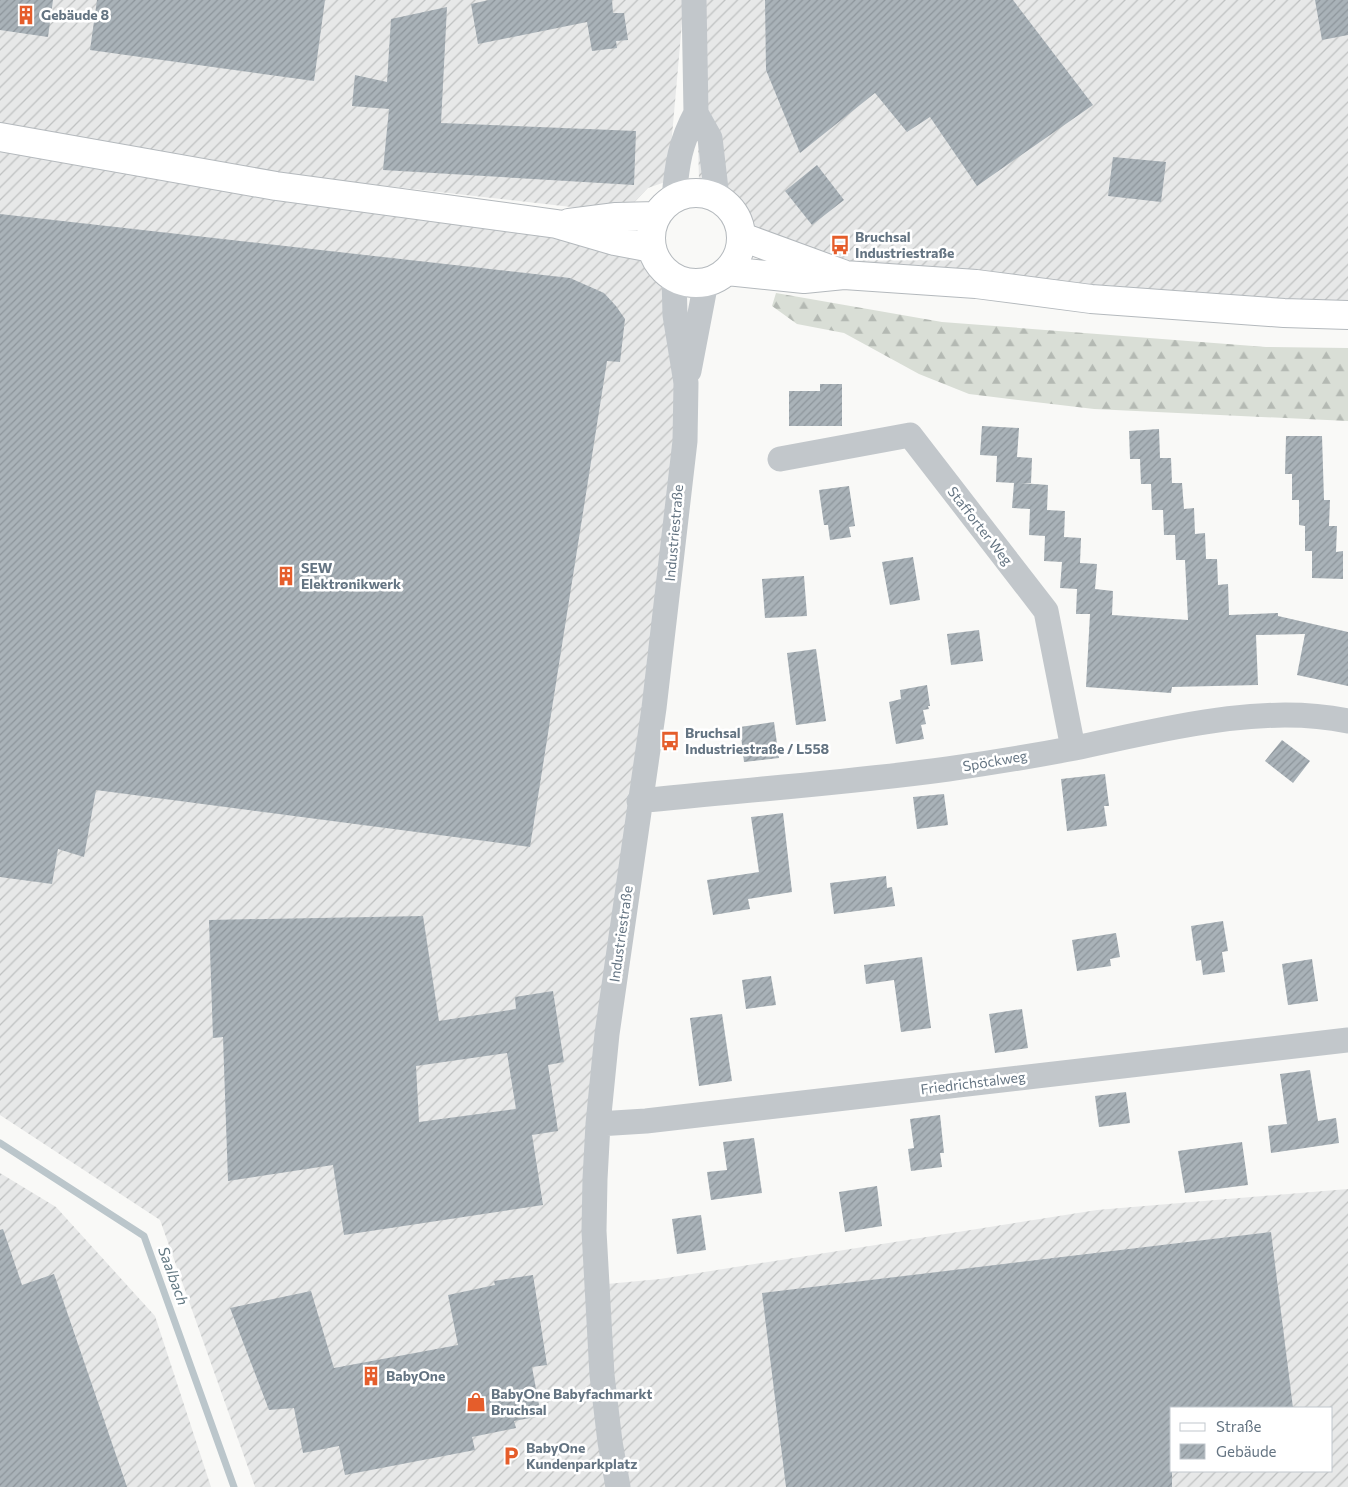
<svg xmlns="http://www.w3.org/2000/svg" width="1348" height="1487" font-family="Commissioner,sans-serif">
<defs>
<pattern id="industrial-furrows" width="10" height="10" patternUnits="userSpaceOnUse" patternTransform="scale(1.25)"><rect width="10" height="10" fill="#e7e8e8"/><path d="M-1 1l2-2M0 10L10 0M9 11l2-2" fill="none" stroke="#bfc1c1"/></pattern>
<pattern id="forest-firs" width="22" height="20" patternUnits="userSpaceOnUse" patternTransform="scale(1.25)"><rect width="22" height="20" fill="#d9ded6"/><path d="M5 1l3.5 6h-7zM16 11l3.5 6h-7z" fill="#b4b9b3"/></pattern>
<pattern id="building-hatch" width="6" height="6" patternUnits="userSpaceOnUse" patternTransform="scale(1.25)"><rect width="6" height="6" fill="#a9b2b8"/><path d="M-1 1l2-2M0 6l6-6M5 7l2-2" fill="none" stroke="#8d959b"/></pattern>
</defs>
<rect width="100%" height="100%" fill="#f9f9f7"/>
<path fill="url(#industrial-furrows)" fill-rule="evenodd" d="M 0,0 L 684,0 L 668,181 L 648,188 L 624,213 L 175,162 L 0,128 Z
M 694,0 L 1348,0 L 1348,315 L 749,251 L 737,206 L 699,180 Z
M 0,148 L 647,233 L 657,262 L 685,286 L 686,383 L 639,801 L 596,1285 L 660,1279 L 1097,1210 L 1348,1189 L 1348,1487 L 255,1487 L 160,1220 L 0,1115 ZM 1172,1408 L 1332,1408 L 1332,1471 L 1172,1471 Z
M 0,1173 L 56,1207 L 155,1316 L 211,1487 L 0,1487 Z"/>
<path fill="url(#forest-firs)" d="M 776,293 L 942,322 L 1266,347 L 1348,348 L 1348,421 L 1094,409 L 969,394 L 919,374 L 844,333 L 797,324 L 772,306 Z"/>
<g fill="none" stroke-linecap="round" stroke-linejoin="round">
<path stroke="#bbc6cb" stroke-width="7" d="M 0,1143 L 144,1236 L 234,1487"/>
</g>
<path fill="url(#building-hatch)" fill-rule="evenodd" d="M 0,0 L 53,0 L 48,37 L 0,30 Z
M 97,0 L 325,0 L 314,81 L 90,50 Z
M 489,0 L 612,0 L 613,13 L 624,13 L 628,40 L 616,41 L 617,48 L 592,51 L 587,22 L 478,44 L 471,4 Z
M 765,0 L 1013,0 L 1093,105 L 977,186 L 930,117 L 907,132 L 875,93 L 800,153 L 766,70 Z
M 1315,0 L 1348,0 L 1348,35 L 1322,40 Z
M 447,7 L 441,123 L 636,131 L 634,185 L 383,170 L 389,109 L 352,106 L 355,75 L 387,82 L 391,19 Z
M 1113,157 L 1166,162 L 1161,202 L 1108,196 Z
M 817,165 L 844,200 L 812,225 L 785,191 Z
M 0,214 L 570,278 L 604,293 L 616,306 L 625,319 L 620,362 L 607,361 L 530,847 L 96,790 L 84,857 L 58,849 L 52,884 L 0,877 Z
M 820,384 L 842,384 L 842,426 L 789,426 L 789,391 L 820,391 Z
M 982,426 L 1019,428 L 1017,457 L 1032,458 L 1031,483 L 1021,483 L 1048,485 L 1047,510 L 1065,511 L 1064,537 L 1081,538 L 1080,563 L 1097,564 L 1095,589 L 1113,591 L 1112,615 L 1188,620 L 1185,560 L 1176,560 L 1175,535 L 1164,535 L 1163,510 L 1152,510 L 1151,484 L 1141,484 L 1140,459 L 1130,459 L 1129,431 L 1159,429 L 1160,458 L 1171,458 L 1172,483 L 1182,483 L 1184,509 L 1194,508 L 1195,534 L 1205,533 L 1206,559 L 1217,559 L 1218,585 L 1228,584 L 1229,615 L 1278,613 L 1278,616 L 1348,632 L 1348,686 L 1297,675 L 1305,634 L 1256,635 L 1258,685 L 1172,687 L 1171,693 L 1086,687 L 1090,614 L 1076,614 L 1077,589 L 1060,588 L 1062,562 L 1044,561 L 1045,536 L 1029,535 L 1030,509 L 1012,508 L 1014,483 L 996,482 L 997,456 L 980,455 Z
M 1286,436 L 1322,436 L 1324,500 L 1330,500 L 1329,526 L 1337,526 L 1336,552 L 1343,551 L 1343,579 L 1312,578 L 1312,551 L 1305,551 L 1305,526 L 1299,525 L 1299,500 L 1292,500 L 1292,474 L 1285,474 Z
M 849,486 L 855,526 L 849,527 L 851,537 L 830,540 L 828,525 L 824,525 L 819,490 Z
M 913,557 L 920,600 L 890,605 L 882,562 Z
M 804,576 L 807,616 L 765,618 L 762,579 Z
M 979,630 L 983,661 L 951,665 L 947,634 Z
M 816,649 L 826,721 L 796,725 L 787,653 Z
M 927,685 L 930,706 L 928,706 L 929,709 L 923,710 L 926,724 L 921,725 L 924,739 L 896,744 L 889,702 L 901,699 L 900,690 Z
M 774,722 L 779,758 L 744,762 L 740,727 Z
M 1282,740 L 1310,761 L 1293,783 L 1265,761 Z
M 1105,774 L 1109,806 L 1104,806 L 1107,826 L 1067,831 L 1061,779 Z
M 944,794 L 948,825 L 917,829 L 913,797 Z
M 783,813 L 792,892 L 748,899 L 750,909 L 713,915 L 707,880 L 759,872 L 751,817 Z
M 886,876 L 887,888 L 892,887 L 895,906 L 834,914 L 830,883 Z
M 423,916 L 439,1021 L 516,1009 L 515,997 L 553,991 L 564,1062 L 548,1065 L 558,1131 L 532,1135 L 543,1205 L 344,1235 L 333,1165 L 228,1181 L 223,1037 L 213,1038 L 209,920 ZM 507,1053 L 516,1109 L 419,1122 L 416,1066 Z
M 1223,921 L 1228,951 L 1222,952 L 1225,972 L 1203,975 L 1201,960 L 1196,961 L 1191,926 Z
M 1116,933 L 1120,957 L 1110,959 L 1111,966 L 1077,971 L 1072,940 Z
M 922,957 L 931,1028 L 901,1032 L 894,980 L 866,984 L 864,965 Z
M 1312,959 L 1318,1001 L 1288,1005 L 1282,964 Z
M 771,976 L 776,1005 L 746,1009 L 742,980 Z
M 1022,1009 L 1028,1048 L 995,1053 L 989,1014 Z
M 722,1014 L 732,1081 L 699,1086 L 690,1018 Z
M 1310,1070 L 1318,1121 L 1336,1118 L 1339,1143 L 1271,1153 L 1268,1126 L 1287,1124 L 1280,1074 Z
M 1126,1092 L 1130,1123 L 1099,1127 L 1095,1096 Z
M 940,1115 L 944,1153 L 940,1153 L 942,1167 L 911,1171 L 908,1149 L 914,1148 L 910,1119 Z
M 754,1138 L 762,1193 L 711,1200 L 707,1172 L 727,1170 L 723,1142 Z
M 1242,1142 L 1248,1185 L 1185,1193 L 1178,1151 Z
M 877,1186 L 882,1226 L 845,1232 L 839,1192 Z
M 701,1215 L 706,1250 L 677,1254 L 672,1219 Z
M 3,1229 L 22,1285 L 54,1274 L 127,1487 L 0,1487 L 0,1230 Z
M 1271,1232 L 1293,1408 L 1172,1408 L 1172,1487 L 786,1487 L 762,1293 Z
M 533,1275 L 547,1365 L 532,1367 L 541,1416 L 514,1421 L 516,1428 L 472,1437 L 475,1450 L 345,1475 L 339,1446 L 303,1453 L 294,1408 L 269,1410 L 230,1308 L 311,1291 L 334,1368 L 458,1345 L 448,1295 L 495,1285 L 494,1281 Z"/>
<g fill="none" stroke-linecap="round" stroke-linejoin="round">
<defs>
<path id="major" d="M 0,137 L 276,186 L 557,224 L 615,241 L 652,248
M651 238a45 45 0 1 1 90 0a45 45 0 1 1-90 0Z
M 569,223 L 616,217 L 656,216
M 742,237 L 843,274
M 727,271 L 804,279 L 844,275 L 976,284 L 1091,299 L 1284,313 L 1348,315"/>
</defs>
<use href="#major" stroke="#b4b9bd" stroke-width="30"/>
<path stroke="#c2c7cb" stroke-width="25" d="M 694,0 L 696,113 L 710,138 L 717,198
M 674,198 C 677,164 680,143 696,113
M 689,371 L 706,282
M 780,459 L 910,435 L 1046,611 L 1073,748
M 639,801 C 742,790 846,783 948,769 C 990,763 1033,756 1075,748 C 1161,730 1260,703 1348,721
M 598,1124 L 646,1121 L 1348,1040
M 618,1487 L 610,1442 L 602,1375 L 594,1231 L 595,1179 L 598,1124 L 607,1034 L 654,708 L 685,441 L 686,383 L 675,315 L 674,277"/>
<use href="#major" stroke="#fff" stroke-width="28"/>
</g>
<defs>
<symbol id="building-bare" viewBox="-9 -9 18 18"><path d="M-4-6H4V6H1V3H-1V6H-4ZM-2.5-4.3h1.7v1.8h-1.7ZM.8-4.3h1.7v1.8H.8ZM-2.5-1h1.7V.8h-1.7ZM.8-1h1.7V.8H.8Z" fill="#e55d2b" stroke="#fff" stroke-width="2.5" paint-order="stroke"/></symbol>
<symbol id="bus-bare" viewBox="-9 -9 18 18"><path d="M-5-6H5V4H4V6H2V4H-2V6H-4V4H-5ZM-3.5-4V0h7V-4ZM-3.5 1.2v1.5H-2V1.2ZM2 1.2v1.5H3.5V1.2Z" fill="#e55d2b" stroke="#fff" stroke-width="2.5" paint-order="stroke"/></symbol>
<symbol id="shop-bare" viewBox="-9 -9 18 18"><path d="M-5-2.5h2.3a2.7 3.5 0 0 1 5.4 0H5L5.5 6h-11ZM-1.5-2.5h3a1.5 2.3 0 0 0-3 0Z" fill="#e55d2b" stroke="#fff" stroke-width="2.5" paint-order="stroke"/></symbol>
<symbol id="parking-bare" viewBox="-9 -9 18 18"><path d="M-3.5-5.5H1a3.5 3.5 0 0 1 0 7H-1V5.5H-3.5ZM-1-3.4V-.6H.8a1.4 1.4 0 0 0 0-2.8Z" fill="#e55d2b" stroke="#fff" stroke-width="2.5" paint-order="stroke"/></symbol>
</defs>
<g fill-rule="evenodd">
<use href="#building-bare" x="12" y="1" width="28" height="28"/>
<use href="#bus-bare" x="826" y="231" width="28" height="28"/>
<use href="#building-bare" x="272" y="562" width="28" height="28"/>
<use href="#bus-bare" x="656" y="727" width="28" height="28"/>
<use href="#building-bare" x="357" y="1362" width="28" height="28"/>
<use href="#shop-bare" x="462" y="1388" width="28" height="28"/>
<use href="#parking-bare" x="497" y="1442" width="28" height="28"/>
</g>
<g text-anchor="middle" stroke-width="5" stroke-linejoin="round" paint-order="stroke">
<g font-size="14" font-weight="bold" fill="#647482" stroke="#fff" text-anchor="start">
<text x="41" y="20">Gebäude 8</text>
<text x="855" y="242">Bruchsal<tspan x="855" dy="16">Industriestraße</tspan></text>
<text x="301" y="573">SEW<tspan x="301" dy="16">Elektronikwerk</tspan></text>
<text x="685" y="738">Bruchsal<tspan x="685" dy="16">Industriestraße / L558</tspan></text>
<text x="386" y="1381">BabyOne</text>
<text x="491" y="1399">BabyOne Babyfachmarkt<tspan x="491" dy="16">Bruchsal</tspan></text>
<text x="526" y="1453">BabyOne<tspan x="526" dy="16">Kundenparkplatz</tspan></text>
</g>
<g font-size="14" fill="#647482" stroke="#fff">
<text transform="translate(980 526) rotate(52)" y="5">Stafforter Weg</text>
<text transform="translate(674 533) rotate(-85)" y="5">Industriestraße</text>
<text transform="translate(995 761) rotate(-10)" y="5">Spöckweg</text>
<text transform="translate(621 934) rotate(-82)" y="5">Industriestraße</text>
<text transform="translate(973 1083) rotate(-7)" y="5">Friedrichstalweg</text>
</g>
<g font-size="15" font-style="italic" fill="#647983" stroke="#fff">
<text transform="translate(173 1276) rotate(70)" y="5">Saalbach</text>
</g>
</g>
<rect x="1170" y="1407" width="162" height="65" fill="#ffffff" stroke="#c1c7cd"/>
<rect x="1180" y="1423" width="25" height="8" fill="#ffffff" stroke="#c1c7cd"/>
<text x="1216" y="1432" font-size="15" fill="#647482">Straße</text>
<rect x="1180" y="1444" width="25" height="15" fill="url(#building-hatch)" stroke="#c1c7cd"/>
<text x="1216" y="1457" font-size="15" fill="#647482">Gebäude</text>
</svg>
